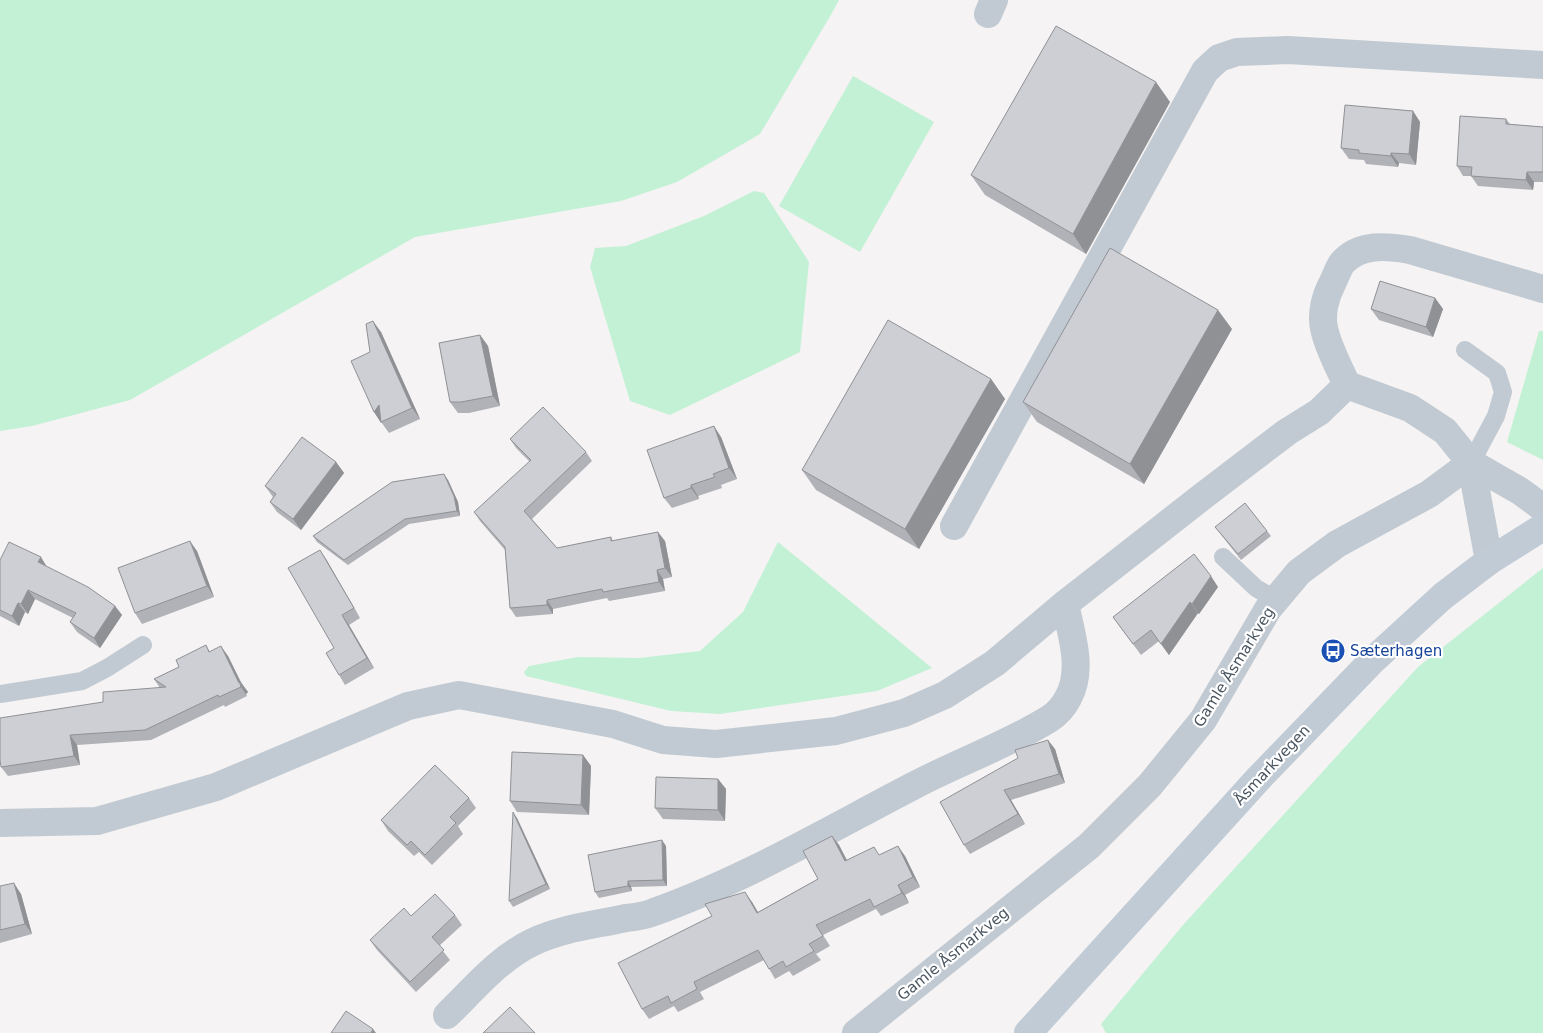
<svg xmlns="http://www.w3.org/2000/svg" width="1543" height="1033" font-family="'DejaVu Sans',sans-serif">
<rect width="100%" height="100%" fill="#f5f3f3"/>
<path fill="#c3f1d5" d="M 0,0 L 839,0 L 832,13 L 760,134 L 677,182 L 621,201 L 415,237 L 130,400 L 32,426 L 0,431 Z
M 853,76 L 934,122 L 860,252 L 779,206 Z
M 754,191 L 764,193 L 809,262 L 800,352 L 670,415 L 630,401 L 590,267 L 595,248 L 626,246 L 704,216 Z
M 1539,331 L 1543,331 L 1543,460 L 1507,442 Z
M 778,542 L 932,668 L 877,691 L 720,714 L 671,711 L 526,676 L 524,672 L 529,666 L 578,657 L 639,658 L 700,651 L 743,612 Z
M 1543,568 L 1543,1033 L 1106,1033 L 1101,1024 L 1183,925 L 1418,667 Z"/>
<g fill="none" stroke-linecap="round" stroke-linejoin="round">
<path stroke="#c1cad2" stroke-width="18" d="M 1465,350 L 1497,373 L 1503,392 L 1496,416 L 1471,463
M 1223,557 L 1256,588 L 1276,600
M 0,694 L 82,681 L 107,668 L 143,645"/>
<path stroke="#c1cad2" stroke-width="28" d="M 988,14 L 994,0
M 1543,289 L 1410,250 C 1387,246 1360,243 1342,263 C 1338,269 1335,278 1332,284 C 1325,297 1321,314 1324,328 C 1328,348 1339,367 1347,385 L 1410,408 L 1445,431 L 1471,463 L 1520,491 L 1543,508
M 1471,463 L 1489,561
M 954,526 L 1205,71 L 1219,58 L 1237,52 L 1288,50 L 1543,65
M 0,823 L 97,821 L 216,787 L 408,706 L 459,695 L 613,724 L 663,740 L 716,744 L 836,731 L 904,713 L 945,695 L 995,663 L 1065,604 L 1203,496 L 1287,432 L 1319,412 L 1347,385
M 447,1015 C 473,990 499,958 533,942 C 562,928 595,925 626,918 C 636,917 645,916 654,912 C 744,880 830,829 915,785 C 959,762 1007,745 1049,719 C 1057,714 1064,706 1068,698 C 1084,670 1071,633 1065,604
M 856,1033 L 1089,846 L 1150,785 L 1203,720 L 1268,609 L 1299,572 L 1337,544 L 1429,494 L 1471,463"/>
<path stroke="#c1cbd6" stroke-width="28" d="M 1028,1033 L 1259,778 L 1372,661 L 1443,596 L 1489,561 L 1543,527"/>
</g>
<path fill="#b0b2b7" d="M 1170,102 L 1086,254 L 985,195 L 971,175 Z
M 1413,111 L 1420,122 L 1416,165 L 1399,163 L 1398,167 L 1366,164 L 1364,160 L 1349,159 L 1341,148 Z
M 1506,119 L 1510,124 L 1543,127 L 1543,182 L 1534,182 L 1533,190 L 1478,186 L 1471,176 L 1463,176 L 1457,166 Z
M 1435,298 L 1443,309 L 1433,337 L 1379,320 L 1371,309 Z
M 1232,329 L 1144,484 L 1037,422 L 1023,402 Z
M 381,332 L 420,419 L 389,433 L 374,412 L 370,352 Z
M 480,335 L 488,346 L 500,406 L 469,413 L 458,413 L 450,402 Z
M 991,379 L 1005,399 L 919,549 L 816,490 L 802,470 Z
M 721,437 L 737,479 L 721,485 L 722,488 L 698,496 L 699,499 L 672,508 L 664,498 Z
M 510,439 L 586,452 L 592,461 L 532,519 L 557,548 L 611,537 L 613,541 L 665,541 L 672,577 L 663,579 L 665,591 L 609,601 L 607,598 L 553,609 L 553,614 L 516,617 L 510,608 L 505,550 L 480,521 L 474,512 L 530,462 L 516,448 Z
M 336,462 L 344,473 L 301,530 L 277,512 L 270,502 L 273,497 L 265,486 Z
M 448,480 L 458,502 L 460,516 L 409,524 L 348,565 L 317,542 L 313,536 Z
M 1215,527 L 1267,531 L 1271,536 L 1241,560 Z
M 197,551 L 214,597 L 142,624 L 135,613 Z
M 326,559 L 360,618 L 349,625 L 374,668 L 345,685 L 339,675 L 334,648 Z
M 0,560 L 47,567 L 115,606 L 122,615 L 100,648 L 77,632 L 70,622 L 73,618 L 35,599 L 28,614 L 25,612 L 19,626 L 0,616 Z
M 1218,587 L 1199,614 L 1198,613 L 1169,655 L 1159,641 L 1141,655 L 1113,617 Z
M 206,645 L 210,652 L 228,656 L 241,682 L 248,692 L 246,694 L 247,696 L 225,707 L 224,705 L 151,740 L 77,745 L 80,765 L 8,776 L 1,767 L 103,702 L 160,688 L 154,679 L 179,667 Z
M 1055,749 L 1065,783 L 1011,800 L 1025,824 L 970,854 L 964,845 L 940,802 Z
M 583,755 L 591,766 L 589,815 L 517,812 L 510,801 Z
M 718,779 L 726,789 L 725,821 L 663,819 L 655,808 Z
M 469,798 L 476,808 L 458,826 L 463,834 L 432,865 L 419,852 L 414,856 L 388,831 L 381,820 Z
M 517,818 L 550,889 L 513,907 L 509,901 Z
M 832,836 L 839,845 L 847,860 L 880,855 L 905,856 L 920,887 L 905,895 L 909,903 L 881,916 L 876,909 L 823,935 L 830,946 L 816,954 L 821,960 L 793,976 L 789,971 L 775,979 L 764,960 L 700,992 L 704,999 L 678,1012 L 674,1006 L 649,1019 L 642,1009 L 752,902 L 758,912 L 818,879 Z
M 666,846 L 667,886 L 631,887 L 632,891 L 599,898 L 595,892 Z
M 0,886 L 21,894 L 32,934 L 0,943 Z
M 455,915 L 462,925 L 439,946 L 450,960 L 416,992 L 377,950 L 370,940 L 411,916 Z"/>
<path fill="#909195" d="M 1156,82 L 1170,102 L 1086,254 L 1073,234 Z
M 1413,111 L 1420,122 L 1416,165 L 1409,154 Z
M 1391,153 L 1399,163 L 1398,167 L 1391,156 Z
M 1527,172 L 1534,182 L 1533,190 L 1526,180 Z
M 1435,298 L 1443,309 L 1433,337 L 1426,327 Z
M 1218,310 L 1232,329 L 1144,484 L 1130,464 Z
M 373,321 L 381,332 L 420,419 L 412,408 Z
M 480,335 L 488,346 L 500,406 L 493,396 Z
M 991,379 L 1005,399 L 919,549 L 905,529 Z
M 379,405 L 386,416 L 381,423 L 374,412 Z
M 714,426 L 721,437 L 737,479 L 729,468 Z
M 336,462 L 344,473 L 301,530 L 293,519 Z
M 444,474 L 448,480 L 458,502 L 460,516 L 457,511 Z
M 691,485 L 698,496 L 699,499 L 691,488 Z
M 658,532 L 665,541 L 672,577 L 665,568 Z
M 190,541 L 197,551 L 214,597 L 207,586 Z
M 320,550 L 326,559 L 360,618 L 354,608 Z
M 41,557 L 47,567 L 38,562 Z
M 657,570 L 663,579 L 665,591 L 659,582 Z
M 1211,576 L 1218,587 L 1199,614 L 1192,604 Z
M 28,590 L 35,599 L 28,614 L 21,604 Z
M 547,600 L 553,609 L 553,614 L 547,605 Z
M 1190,602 L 1198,613 L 1169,655 L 1161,644 Z
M 18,603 L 25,612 L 19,626 L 12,616 Z
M 115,606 L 122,615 L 100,648 L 94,638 Z
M 342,615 L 349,625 L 374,668 L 367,658 Z
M 221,646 L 228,656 L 241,683 L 248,692 L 246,694 L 247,696 L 241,687 Z
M 70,735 L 77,745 L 80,765 L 74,756 Z
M 1048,740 L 1055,749 L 1065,783 L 1059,774 Z
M 583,755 L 591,766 L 589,815 L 581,805 Z
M 718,779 L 726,789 L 725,821 L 718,810 Z
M 1004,790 L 1011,800 L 1025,824 L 1018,814 Z
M 513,812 L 517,818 L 550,889 L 546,884 Z
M 832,836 L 839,845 L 852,871 L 845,861 Z
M 662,840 L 666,846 L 667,886 L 663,880 Z
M 898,846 L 905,856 L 920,887 L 913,877 Z
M 628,881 L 631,887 L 632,891 L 628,886 Z
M 14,883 L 21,894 L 32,934 L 25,924 Z
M 898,885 L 905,895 L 909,903 L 902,893 Z
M 745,892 L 752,902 L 764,923 L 757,913 Z
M 373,1029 L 376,1033 L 371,1033 Z"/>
<path fill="#cdcfd5" stroke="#909195" d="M 1056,26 L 1156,82 L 1073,234 L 971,175 Z
M 1345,105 L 1413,111 L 1409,154 L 1391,153 L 1391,156 L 1359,153 L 1359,150 L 1341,148 Z
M 1460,116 L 1506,119 L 1506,124 L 1543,127 L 1543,172 L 1527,172 L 1526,180 L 1471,176 L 1472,167 L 1457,166 Z
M 1110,248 L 1218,310 L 1130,464 L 1023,402 Z
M 1380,281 L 1435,298 L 1426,327 L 1371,309 Z
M 888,320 L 991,379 L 905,529 L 802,470 Z
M 373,321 L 412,408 L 381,422 L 379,405 L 374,412 L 351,361 L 370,352 L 366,324 Z
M 480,335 L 493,396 L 461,402 L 450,402 L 439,343 Z
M 543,407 L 586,452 L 524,511 L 557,548 L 611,537 L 611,541 L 658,532 L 665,568 L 657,570 L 659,582 L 603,592 L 602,589 L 547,600 L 547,605 L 510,608 L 505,547 L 474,512 L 531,460 L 510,439 Z
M 714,426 L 729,468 L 713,474 L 715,477 L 691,485 L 691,488 L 664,498 L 647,450 Z
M 302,437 L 336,462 L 293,519 L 270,502 L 276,494 L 265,486 Z
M 444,474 L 454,496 L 457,511 L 405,519 L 344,560 L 313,536 L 392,482 Z
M 1245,503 L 1267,531 L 1238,554 L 1215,527 Z
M 190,541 L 207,586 L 135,613 L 118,568 Z
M 9,542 L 41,557 L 38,562 L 88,587 L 115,606 L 94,638 L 70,622 L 76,613 L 28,590 L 21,604 L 18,603 L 12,616 L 0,610 L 0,560 Z
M 320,550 L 354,608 L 342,615 L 367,658 L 339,675 L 326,653 L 334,648 L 288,568 Z
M 1194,554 L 1211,576 L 1192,604 L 1190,602 L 1161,644 L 1151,630 L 1133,644 L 1113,617 Z
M 206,645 L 209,652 L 221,646 L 239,683 L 241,682 L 240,684 L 241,687 L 219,697 L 218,695 L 145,730 L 70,735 L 74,756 L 1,767 L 0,760 L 0,718 L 103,702 L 103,692 L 166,687 L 154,679 L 179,667 L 176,660 Z
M 1048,740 L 1059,774 L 1004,790 L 1018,814 L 964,845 L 940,802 L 1018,758 L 1015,750 Z
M 512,752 L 583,755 L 581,805 L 510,801 Z
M 435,765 L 469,798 L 450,817 L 456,823 L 425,855 L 411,841 L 407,845 L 381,820 Z
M 656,777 L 718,779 L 718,810 L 655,808 Z
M 513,812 L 546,884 L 509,901 Z
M 832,836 L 845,861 L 874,847 L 879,855 L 898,846 L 913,877 L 898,885 L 902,893 L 874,907 L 870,899 L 816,925 L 823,936 L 809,944 L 814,951 L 786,967 L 783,961 L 769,969 L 758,950 L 694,982 L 697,989 L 671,1003 L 668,996 L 642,1009 L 618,963 L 712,916 L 705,904 L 745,892 L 757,913 L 818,879 L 803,851 Z
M 662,840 L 663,880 L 628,881 L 628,886 L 595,892 L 588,855 Z
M 14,883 L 25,924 L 0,930 L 0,886 Z
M 435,894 L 455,915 L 432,937 L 444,950 L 410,982 L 370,940 L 404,908 L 411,916 Z
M 510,1007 L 535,1033 L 483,1033 Z
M 346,1011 L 373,1029 L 371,1033 L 331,1033 Z"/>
<defs>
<symbol id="bus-disc" viewBox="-11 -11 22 22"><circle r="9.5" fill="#1a4fb4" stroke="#fff"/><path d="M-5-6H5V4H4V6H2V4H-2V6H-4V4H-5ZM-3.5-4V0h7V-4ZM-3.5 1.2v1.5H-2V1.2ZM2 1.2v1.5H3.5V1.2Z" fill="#fff"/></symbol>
</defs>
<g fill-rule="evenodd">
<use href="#bus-disc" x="1319" y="637" width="28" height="28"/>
</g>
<g text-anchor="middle" stroke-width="4.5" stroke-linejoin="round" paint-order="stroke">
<g font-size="15" fill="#164399" stroke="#fff" text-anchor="start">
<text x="1350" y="656">Sæterhagen</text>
</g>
<g font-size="15" fill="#4a5661" stroke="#fff">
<text transform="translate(1234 667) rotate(-58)" y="5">Gamle Åsmarkveg</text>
<text transform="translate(1272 765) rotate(-47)" y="5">Åsmarkvegen</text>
<text transform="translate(953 954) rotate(-39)" y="5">Gamle Åsmarkveg</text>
</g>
</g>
</svg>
